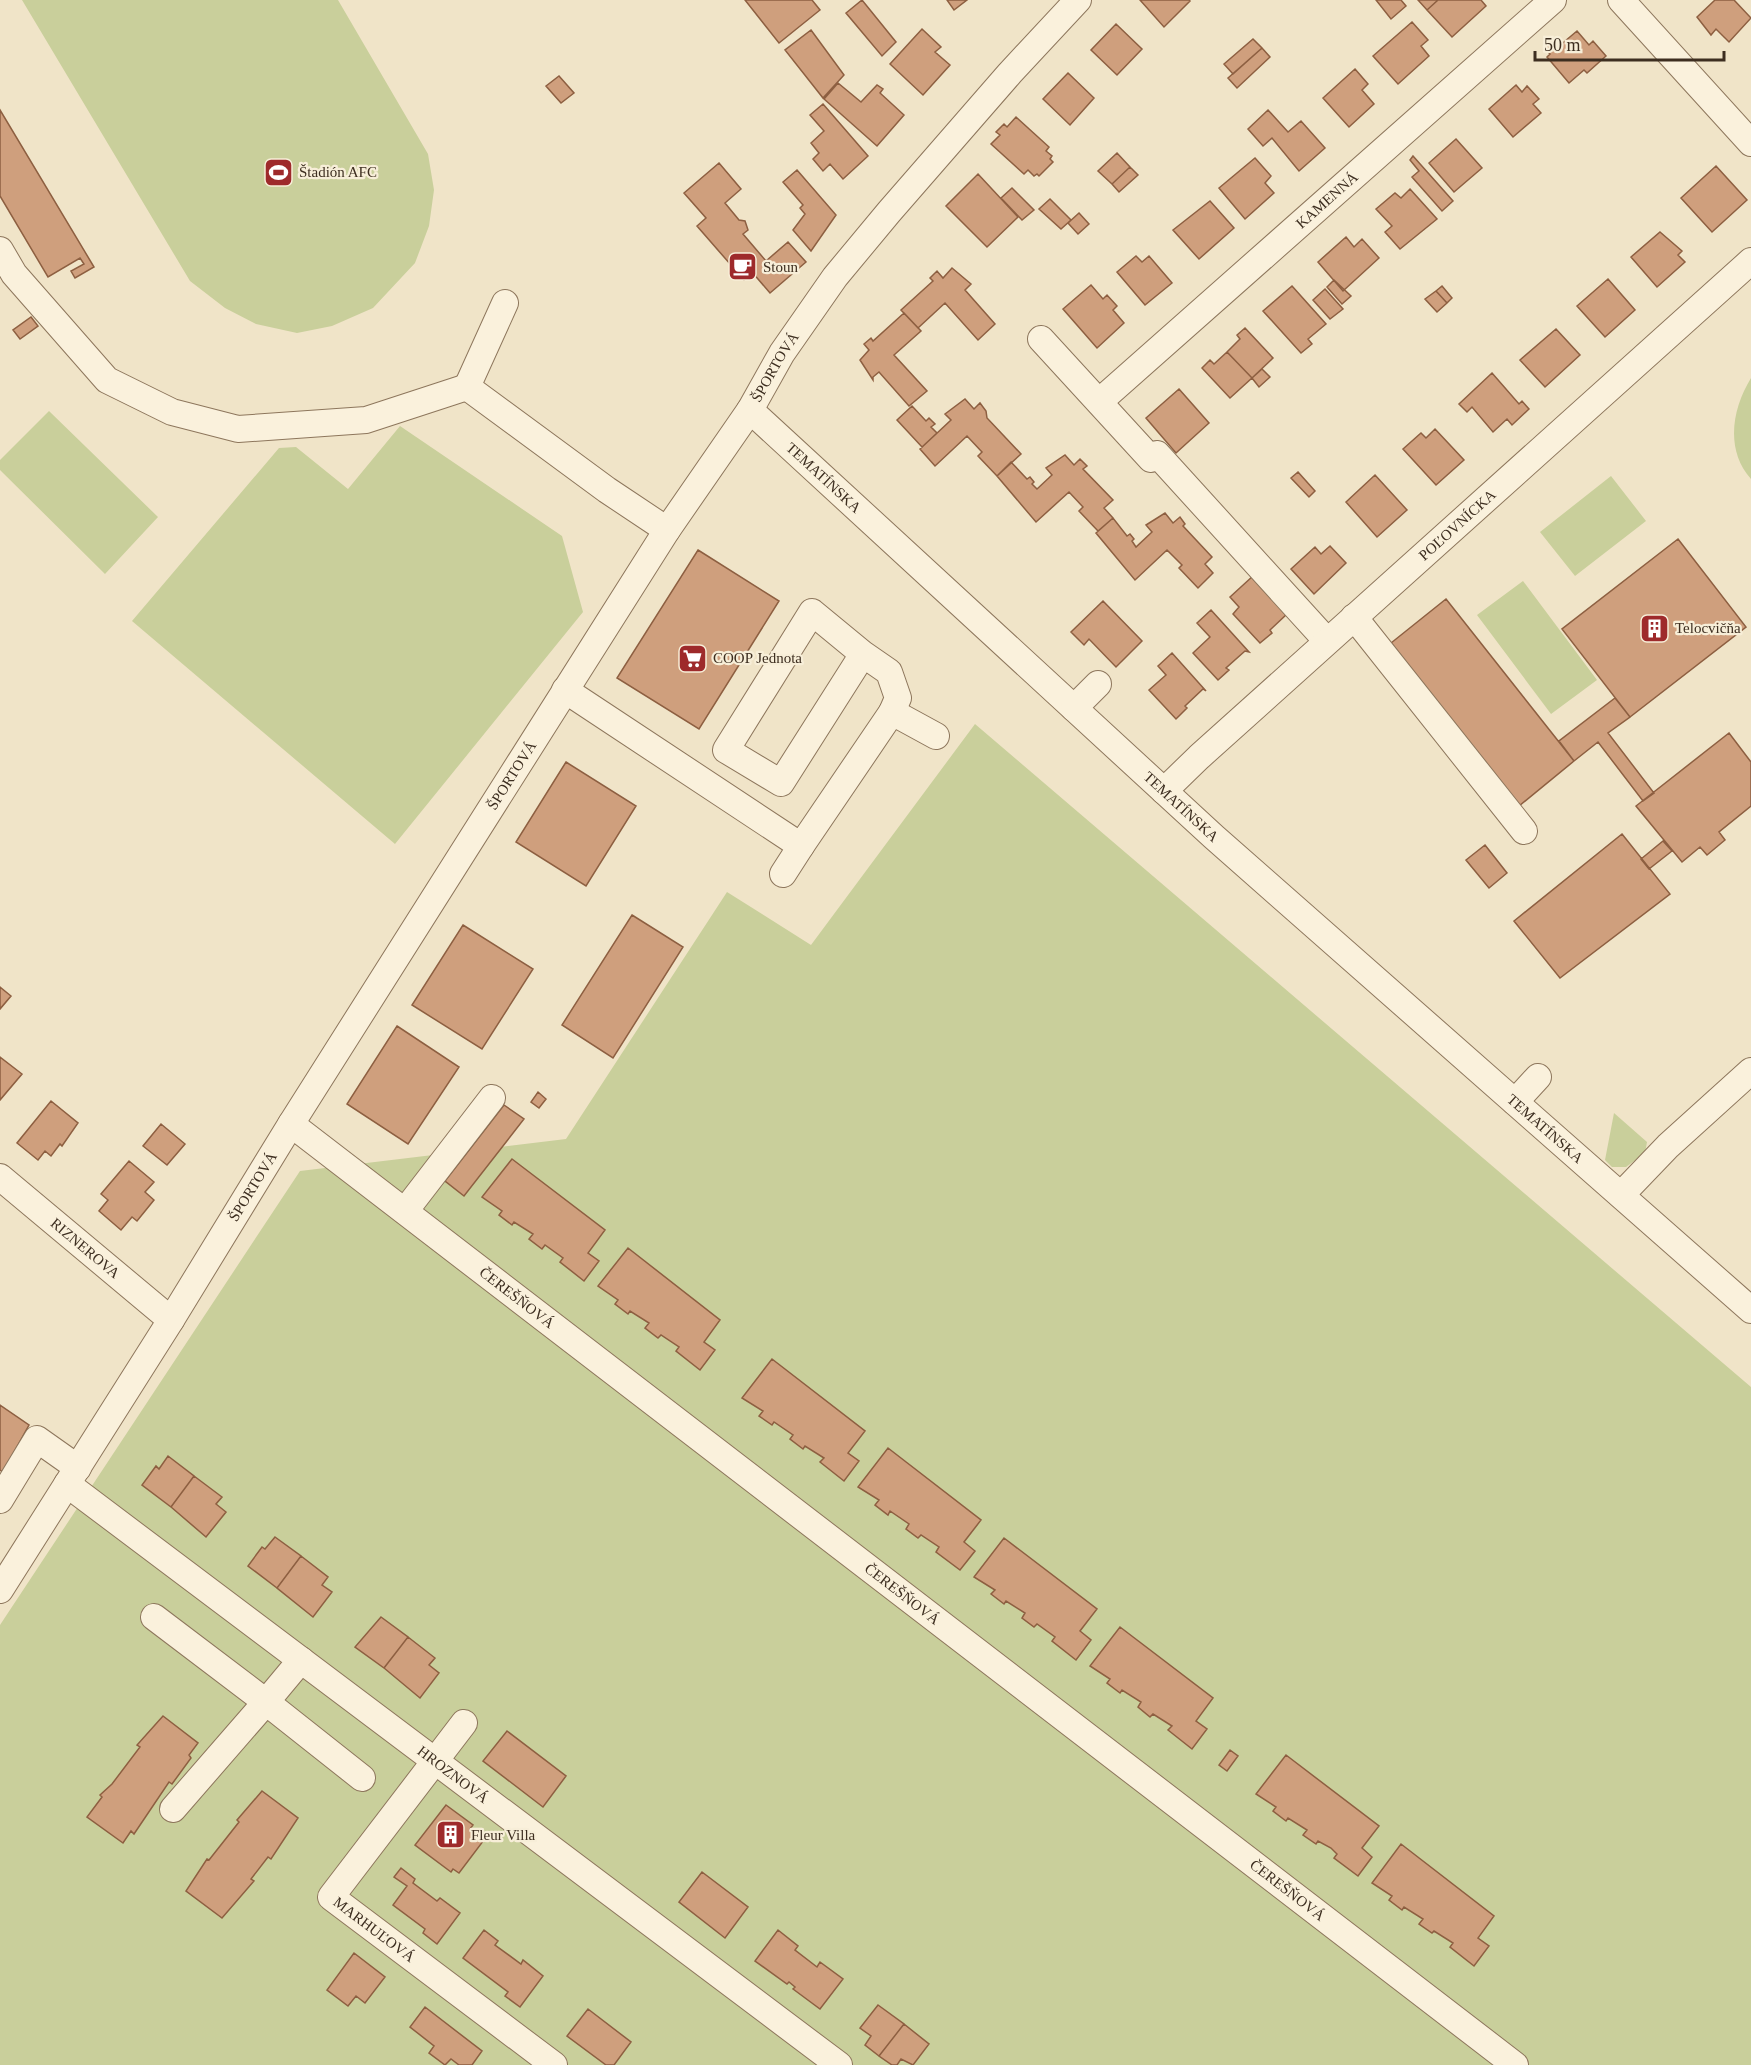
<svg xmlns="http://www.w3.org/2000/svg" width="1751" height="2065" font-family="Georgia,serif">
<rect width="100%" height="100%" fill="#f0e4c8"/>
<path fill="#c9cf9b" d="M 22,0 L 338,0 L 428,154 L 434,190 L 429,226 L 415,263 L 373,308 L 332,326 L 297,333 L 256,324 L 225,308 L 190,281 Z
M 1751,378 L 1751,479 C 1725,450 1732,409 1751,378 Z
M 49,411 L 158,517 L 105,574 L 0,470 L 0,460 Z
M 400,426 L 562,536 L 583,612 L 395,844 L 132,621 L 279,448 L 296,447 L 348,489 Z
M 1611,476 L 1646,521 L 1575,576 L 1540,532 Z
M 1523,581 L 1597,680 L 1551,714 L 1477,615 Z
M 975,724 L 1751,1387 L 1751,2065 L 0,2065 L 0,1625 L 300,1171 L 566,1139 L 727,892 L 811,945 Z
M 1614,1113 L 1647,1142 L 1645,1153 L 1626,1167 L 1612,1167 L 1605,1160 Z"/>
<path fill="#cf9f7d" stroke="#8d5f41" stroke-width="1.5" d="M 745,0 L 812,0 L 820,10 L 779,43 Z
M 862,0 L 896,42 L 882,56 L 846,13 Z
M 947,0 L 967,0 L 954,10 Z
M 1140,0 L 1189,0 L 1190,1 L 1164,27 Z
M 1376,0 L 1401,0 L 1406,6 L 1391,19 Z
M 1418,0 L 1438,0 L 1427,10 Z
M 1438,0 L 1481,0 L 1486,6 L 1452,37 L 1427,10 Z
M 1715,0 L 1734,0 L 1751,18 L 1729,42 L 1716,29 L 1711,35 L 1697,17 Z
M 1412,22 L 1428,40 L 1421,46 L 1429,56 L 1398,84 L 1373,56 Z
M 1116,24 L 1142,49 L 1117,75 L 1091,50 Z
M 922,29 L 941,47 L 935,52 L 950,65 L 923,95 L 890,64 Z
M 811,30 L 844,75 L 823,98 L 785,50 Z
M 1577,31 L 1589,45 L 1593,41 L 1606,56 L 1587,73 L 1584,70 L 1569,83 L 1547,57 L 1550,54 L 1544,48 L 1552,40 L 1558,47 Z
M 1253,39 L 1262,48 L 1233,74 L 1224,64 Z
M 1262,48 L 1270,57 L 1237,88 L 1228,78 Z
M 1355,69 L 1368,84 L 1362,90 L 1374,104 L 1349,127 L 1323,98 Z
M 1068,73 L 1094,98 L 1070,125 L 1043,99 Z
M 559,76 L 574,93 L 561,103 L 546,86 Z
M 838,83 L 861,102 L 877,85 L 883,89 L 880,93 L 904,115 L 877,146 L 824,99 Z
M 1516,85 L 1522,92 L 1527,86 L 1539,99 L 1533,104 L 1541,113 L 1513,137 L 1489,109 Z
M 823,104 L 868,156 L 843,179 L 830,164 L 823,171 L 813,159 L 819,153 L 811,143 L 824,131 L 810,115 Z
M 0,110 L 94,267 L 75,278 L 71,271 L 84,264 L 80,258 L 48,277 L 0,196 Z
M 1268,110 L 1288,132 L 1301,121 L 1325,148 L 1299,171 L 1272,138 L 1263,146 L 1248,129 Z
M 1016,117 L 1049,147 L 1046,151 L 1052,156 L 1050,159 L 1053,162 L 1039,176 L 1037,174 L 1034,176 L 1028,170 L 1024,174 L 991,144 L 1000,135 L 996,132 L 1004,124 L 1007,127 Z
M 1456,139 L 1482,168 L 1454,192 L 1429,163 Z
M 1117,153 L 1130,167 L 1112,184 L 1098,171 Z
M 1413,156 L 1453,201 L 1442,211 L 1412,177 L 1419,171 L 1410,160 Z
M 1255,158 L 1271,176 L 1265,183 L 1274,193 L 1245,219 L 1219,188 Z
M 719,163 L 741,189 L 725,203 L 739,220 L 745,221 L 748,230 L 743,234 L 766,261 L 788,242 L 806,262 L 770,293 L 752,272 L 744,280 L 697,226 L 706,218 L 684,193 Z
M 1716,166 L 1747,200 L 1712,232 L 1681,198 Z
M 1130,167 L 1138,175 L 1119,192 L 1112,184 Z
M 797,170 L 836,215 L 811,251 L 793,230 L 805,214 L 800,208 L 803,205 L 783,182 Z
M 978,174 L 1018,217 L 987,247 L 946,206 Z
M 1012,188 L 1034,210 L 1022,220 L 1001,198 Z
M 1410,189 L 1437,219 L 1400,249 L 1385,232 L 1392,226 L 1376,209 L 1395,193 L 1401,198 Z
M 1050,199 L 1071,220 L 1061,229 L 1039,209 Z
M 1210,201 L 1234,228 L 1199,259 L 1173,230 Z
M 1079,213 L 1089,224 L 1078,234 L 1068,223 Z
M 1660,232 L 1682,251 L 1678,255 L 1685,262 L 1657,287 L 1631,257 Z
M 1346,237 L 1354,247 L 1362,239 L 1379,258 L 1343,291 L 1318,262 Z
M 1136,256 L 1142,262 L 1149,256 L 1172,283 L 1145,305 L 1117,272 Z
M 952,268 L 971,284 L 965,290 L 995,324 L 978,340 L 945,303 L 918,328 L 901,310 L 933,281 L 930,278 L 937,271 L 943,278 Z
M 1608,279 L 1635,310 L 1605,337 L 1577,306 Z
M 1334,280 L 1351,296 L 1342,304 L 1327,287 Z
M 1091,285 L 1103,299 L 1107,295 L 1117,306 L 1113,310 L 1124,323 L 1097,348 L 1063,309 Z
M 1292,286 L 1326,324 L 1308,339 L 1312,344 L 1301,353 L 1263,311 Z
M 1442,286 L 1452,298 L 1447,303 L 1436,291 Z
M 1325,289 L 1343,309 L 1330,319 L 1313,300 Z
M 1436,291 L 1447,303 L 1437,312 L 1425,299 Z
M 904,313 L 921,331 L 894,355 L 927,391 L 909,406 L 879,372 L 873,377 L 873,380 L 860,360 L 869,350 L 864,344 L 871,338 L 873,341 Z
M 31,317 L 38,326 L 20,339 L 13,330 Z
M 1245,328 L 1273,358 L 1252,378 L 1227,352 L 1240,339 L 1237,335 Z
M 1556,329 L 1580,355 L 1545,387 L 1520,360 Z
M 1227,352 L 1252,378 L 1230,398 L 1202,368 L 1210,360 L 1214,364 Z
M 1262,369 L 1270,377 L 1259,387 L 1252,378 Z
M 1492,373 L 1519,404 L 1522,401 L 1529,409 L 1512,425 L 1507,419 L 1493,432 L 1472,407 L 1467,412 L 1459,404 Z
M 1179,389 L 1209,423 L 1176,453 L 1146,418 Z
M 965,399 L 974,409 L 980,403 L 986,411 L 987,418 L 1021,454 L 997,476 L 978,456 L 982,452 L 967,436 L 935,466 L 920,449 L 951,420 L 945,414 Z
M 912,406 L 926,421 L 929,418 L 935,424 L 931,427 L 937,433 L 922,447 L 897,420 Z
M 1435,429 L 1464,460 L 1436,485 L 1403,449 L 1421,433 L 1426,438 Z
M 1065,455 L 1074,465 L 1080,459 L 1087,466 L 1083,469 L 1113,500 L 1104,508 L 1113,518 L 1098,531 L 1079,511 L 1083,507 L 1069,492 L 1036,522 L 997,476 L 1011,462 L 1027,479 L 1030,477 L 1034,482 L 1032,484 L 1037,489 L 1052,475 L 1046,468 Z
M 1298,472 L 1315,491 L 1309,497 L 1291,478 Z
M 1375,475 L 1407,510 L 1377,537 L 1346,502 Z
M 1165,513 L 1173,523 L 1180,517 L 1185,524 L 1183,526 L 1212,557 L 1205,564 L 1213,573 L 1198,588 L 1179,568 L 1182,565 L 1167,550 L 1135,580 L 1096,533 L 1113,518 L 1127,536 L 1130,534 L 1134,539 L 1132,541 L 1136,547 L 1152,532 L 1146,525 Z
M 1678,539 L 1746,627 L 1630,717 L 1562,629 Z
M 1330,546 L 1346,563 L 1314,594 L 1291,569 L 1315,547 L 1321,554 Z
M 698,550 L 779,601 L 699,729 L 617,678 Z
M 1254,575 L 1287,614 L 1270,630 L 1272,633 L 1260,643 L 1233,614 L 1239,607 L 1230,597 Z
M 1446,599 L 1574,761 L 1519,806 L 1391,643 Z
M 1103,601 L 1142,641 L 1116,667 L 1089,639 L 1084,645 L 1071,632 Z
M 1211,610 L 1249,652 L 1245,651 L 1226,668 L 1229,670 L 1218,680 L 1193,653 L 1210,637 L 1197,623 Z
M 1172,653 L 1206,691 L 1203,689 L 1185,706 L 1187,708 L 1176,719 L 1149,690 L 1166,675 L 1158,666 Z
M 1615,698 L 1630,717 L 1608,733 L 1654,793 L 1643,801 L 1598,742 L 1574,761 L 1559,741 Z
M 1729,733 L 1751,762 L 1751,806 L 1719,832 L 1725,840 L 1707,855 L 1700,847 L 1682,862 L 1636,806 Z
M 566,762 L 636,806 L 586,886 L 516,842 Z
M 1622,834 L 1670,894 L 1560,978 L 1514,921 Z
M 1663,841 L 1672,851 L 1649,869 L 1641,859 Z
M 1485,845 L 1507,873 L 1489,888 L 1466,860 Z
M 632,915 L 683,947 L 613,1058 L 562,1025 Z
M 463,925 L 533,969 L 482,1049 L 412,1005 Z
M 0,987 L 11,996 L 0,1009 Z
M 397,1026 L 459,1067 L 408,1144 L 347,1104 Z
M 0,1057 L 22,1074 L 0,1100 Z
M 538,1092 L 546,1099 L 539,1108 L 531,1102 Z
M 51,1101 L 78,1123 L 62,1146 L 60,1144 L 51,1156 L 45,1151 L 38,1160 L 17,1143 Z
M 504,1105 L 524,1119 L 464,1196 L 445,1181 Z
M 161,1124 L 185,1144 L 167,1165 L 143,1146 Z
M 512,1159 L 605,1230 L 588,1253 L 599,1261 L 584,1281 L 560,1262 L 563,1258 L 545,1245 L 542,1249 L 529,1239 L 533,1234 L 514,1222 L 512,1225 L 499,1215 L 502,1211 L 482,1197 Z
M 129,1161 L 154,1182 L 145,1192 L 154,1200 L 137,1221 L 132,1217 L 121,1230 L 99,1211 L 108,1200 L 101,1194 Z
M 628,1248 L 720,1320 L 704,1342 L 715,1350 L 700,1370 L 676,1351 L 679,1347 L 661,1335 L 658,1338 L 645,1328 L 649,1323 L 630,1311 L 628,1314 L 615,1304 L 618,1300 L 598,1286 Z
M 772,1359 L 865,1431 L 848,1453 L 859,1461 L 844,1481 L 820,1462 L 824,1458 L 805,1446 L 803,1449 L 790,1439 L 793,1435 L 774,1422 L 772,1425 L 759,1416 L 763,1411 L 742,1398 Z
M 0,1405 L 29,1425 L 3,1472 L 0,1470 Z
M 888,1448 L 981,1520 L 964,1542 L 975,1551 L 960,1570 L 936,1552 L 939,1547 L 921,1535 L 918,1538 L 906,1529 L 909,1524 L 890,1511 L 888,1515 L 875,1505 L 879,1500 L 858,1487 Z
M 168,1456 L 194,1476 L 171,1507 L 142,1485 L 156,1466 L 159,1469 Z
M 194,1476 L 222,1497 L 216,1504 L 226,1512 L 206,1537 L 171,1507 Z
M 275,1537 L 301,1556 L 277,1588 L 248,1566 L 262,1547 L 265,1549 Z
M 1004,1538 L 1097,1609 L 1080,1631 L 1091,1640 L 1076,1660 L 1052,1641 L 1055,1637 L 1037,1624 L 1034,1627 L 1022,1618 L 1025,1613 L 1006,1601 L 1004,1604 L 991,1594 L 995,1590 L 974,1577 Z
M 301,1556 L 328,1577 L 322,1585 L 332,1592 L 313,1617 L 277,1588 Z
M 381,1617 L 408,1637 L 384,1668 L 355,1647 Z
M 1120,1627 L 1213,1698 L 1196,1721 L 1207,1729 L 1192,1749 L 1168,1730 L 1172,1726 L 1153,1714 L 1150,1717 L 1138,1707 L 1141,1702 L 1122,1690 L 1120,1693 L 1107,1683 L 1110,1679 L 1090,1666 Z
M 408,1637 L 435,1658 L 429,1665 L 439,1673 L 420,1698 L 384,1668 Z
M 163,1716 L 198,1743 L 189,1755 L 191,1758 L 172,1784 L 169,1782 L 134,1834 L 131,1831 L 123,1843 L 87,1817 L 102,1797 L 100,1795 L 112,1784 L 140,1747 L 137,1745 Z
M 507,1731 L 566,1776 L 543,1807 L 483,1761 Z
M 1230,1750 L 1238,1756 L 1227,1771 L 1219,1765 Z
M 1286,1755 L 1379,1826 L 1362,1848 L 1372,1857 L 1358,1876 L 1334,1858 L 1337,1854 L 1331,1848 L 1318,1841 L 1316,1844 L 1303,1835 L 1307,1830 L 1288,1818 L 1286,1821 L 1273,1811 L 1276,1807 L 1256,1794 Z
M 262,1791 L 298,1818 L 271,1859 L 268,1857 L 251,1879 L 254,1881 L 222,1918 L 186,1891 L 207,1859 L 209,1860 L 239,1822 L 237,1820 Z
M 446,1805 L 473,1825 L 470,1829 L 484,1840 L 459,1873 L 453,1869 L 451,1872 L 415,1845 Z
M 1401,1844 L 1494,1916 L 1478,1938 L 1489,1946 L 1474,1966 L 1450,1947 L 1453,1943 L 1434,1931 L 1432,1933 L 1419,1924 L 1423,1919 L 1404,1907 L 1402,1910 L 1389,1900 L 1392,1896 L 1372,1883 Z
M 401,1868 L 415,1879 L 413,1883 L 437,1901 L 440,1898 L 460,1913 L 437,1944 L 423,1933 L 425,1929 L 393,1905 L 407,1886 L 394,1877 Z
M 702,1872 L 748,1907 L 725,1938 L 679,1902 Z
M 484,1930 L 498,1941 L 495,1945 L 521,1964 L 523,1960 L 543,1976 L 520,2007 L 505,1996 L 508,1992 L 463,1958 Z
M 778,1930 L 798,1946 L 795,1950 L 817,1967 L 820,1962 L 843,1979 L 820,2009 L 793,1989 L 795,1987 L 789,1982 L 787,1984 L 755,1961 Z
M 354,1953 L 385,1977 L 365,2003 L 356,1996 L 348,2006 L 327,1990 Z
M 878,2005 L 904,2024 L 879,2056 L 865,2045 L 871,2036 L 860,2028 Z
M 425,2007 L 482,2051 L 472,2065 L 459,2065 L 451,2059 L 445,2065 L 429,2053 L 434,2046 L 410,2027 Z
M 588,2009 L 631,2042 L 614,2065 L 606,2065 L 567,2036 Z
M 904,2024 L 929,2044 L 913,2065 L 901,2059 L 897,2065 L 892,2065 L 879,2056 Z"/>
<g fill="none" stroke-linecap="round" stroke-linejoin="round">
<defs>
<g id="minor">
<path d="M 1621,0 L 1751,143"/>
<path d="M 0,250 L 14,274 L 107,380 L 172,412 L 238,429 L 366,420 L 467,387"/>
<path d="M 505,303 L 467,387 L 607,490 L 667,530"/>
<path d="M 1041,339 L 1151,459 L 1157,454 L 1327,641"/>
<path id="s1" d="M 1100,401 L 1553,0"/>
<path id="s2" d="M 750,410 L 1214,837 L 1751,1310"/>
<path d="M 1354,617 L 1524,831"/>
<path d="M 565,690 L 801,846 L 892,712 L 898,698 L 889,672 L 863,654 L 781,783 L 726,750 L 812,612 L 863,654"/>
<path d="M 1074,708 L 1098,684"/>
<path d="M 892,712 L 936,736"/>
<path id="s3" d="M 1164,791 L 1199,757 L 1751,261"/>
<path d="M 783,874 L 801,846"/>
<path d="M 1515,1102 L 1538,1077"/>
<path id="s4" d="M 291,1124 L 1515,2065"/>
<path id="s5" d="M 0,1177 L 171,1320"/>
<path d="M 1621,1195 L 1668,1146 L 1751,1071"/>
<path d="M 405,1211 L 492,1098"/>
<path id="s6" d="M 67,1484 L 839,2065"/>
<path d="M 0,1500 L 37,1439 L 78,1468"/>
<path id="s7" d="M 0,1590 L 171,1320 L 291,1124 L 667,530 L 750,410 L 782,353 L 835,277 L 889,212 L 1010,73 L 1078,0"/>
<path d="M 154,1617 L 266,1702 L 301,1660"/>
<path id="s8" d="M 464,1723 L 331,1897 L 554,2065"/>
<path d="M 173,1809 L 266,1702 L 362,1778"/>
</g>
</defs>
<use href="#minor" stroke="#8d765c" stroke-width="28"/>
<use href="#minor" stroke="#faf1dc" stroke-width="26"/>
</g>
<defs>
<symbol id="stadium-square" viewBox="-11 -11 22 22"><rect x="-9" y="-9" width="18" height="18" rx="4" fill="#9e2a2b" stroke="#f7eed8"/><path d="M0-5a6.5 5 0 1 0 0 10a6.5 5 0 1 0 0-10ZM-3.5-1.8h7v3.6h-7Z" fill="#fff"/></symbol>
<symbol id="cafe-square" viewBox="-11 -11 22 22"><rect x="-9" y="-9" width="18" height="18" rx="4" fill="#9e2a2b" stroke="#f7eed8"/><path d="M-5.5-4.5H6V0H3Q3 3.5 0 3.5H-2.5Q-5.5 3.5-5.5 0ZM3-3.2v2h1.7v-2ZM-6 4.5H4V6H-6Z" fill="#fff"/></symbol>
<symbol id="building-square" viewBox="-11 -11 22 22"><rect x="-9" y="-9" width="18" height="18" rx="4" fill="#9e2a2b" stroke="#f7eed8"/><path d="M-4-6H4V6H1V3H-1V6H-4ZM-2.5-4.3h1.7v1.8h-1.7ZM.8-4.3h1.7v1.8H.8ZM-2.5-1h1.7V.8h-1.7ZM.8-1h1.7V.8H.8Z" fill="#fff"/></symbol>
<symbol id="supermarket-square" viewBox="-11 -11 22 22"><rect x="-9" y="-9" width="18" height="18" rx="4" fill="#9e2a2b" stroke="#f7eed8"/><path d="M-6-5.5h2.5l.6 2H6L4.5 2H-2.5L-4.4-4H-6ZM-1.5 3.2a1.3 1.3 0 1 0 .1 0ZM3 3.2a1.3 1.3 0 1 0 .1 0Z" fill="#fff"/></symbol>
</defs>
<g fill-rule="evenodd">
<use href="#stadium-square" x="262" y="156" width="33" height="33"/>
<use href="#cafe-square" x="726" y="250" width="33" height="33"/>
<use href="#building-square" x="1638" y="612" width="33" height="33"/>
<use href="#supermarket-square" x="676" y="642" width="33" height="33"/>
<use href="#building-square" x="434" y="1818" width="33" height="33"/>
</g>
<g text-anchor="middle" stroke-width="4.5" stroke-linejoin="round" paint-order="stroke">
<g font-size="15" fill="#3d2e20" stroke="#f7eed8" text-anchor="start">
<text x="299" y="177">Štadión AFC</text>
<text x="763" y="272">Stoun</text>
<text x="1675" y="633">Telocvičňa</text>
<text x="713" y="663">COOP Jednota</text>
<text x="471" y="1840">Fleur Villa</text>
</g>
<g font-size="15" fill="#3d2e20" stroke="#f7eed8">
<text dy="5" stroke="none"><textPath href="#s1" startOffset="303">KAMENNÁ</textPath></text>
<text dy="5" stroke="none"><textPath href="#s7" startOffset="1448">ŠPORTOVÁ</textPath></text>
<text dy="5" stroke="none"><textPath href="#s2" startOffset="100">TEMATÍNSKA</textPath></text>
<text dy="5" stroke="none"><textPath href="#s3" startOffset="396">POĽOVNÍCKA</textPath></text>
<text dy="5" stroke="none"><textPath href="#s7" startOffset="962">ŠPORTOVÁ</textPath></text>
<text dy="5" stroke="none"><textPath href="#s2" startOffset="586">TEMATÍNSKA</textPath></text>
<text dy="5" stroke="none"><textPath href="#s2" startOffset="1072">TEMATÍNSKA</textPath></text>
<text dy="5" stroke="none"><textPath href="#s7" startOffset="476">ŠPORTOVÁ</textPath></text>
<text dy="5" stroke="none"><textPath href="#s5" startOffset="111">RIZNEROVA</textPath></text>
<text dy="5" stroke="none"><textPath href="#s4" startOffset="285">ČEREŠŇOVÁ</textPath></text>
<text dy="5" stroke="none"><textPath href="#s4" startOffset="771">ČEREŠŇOVÁ</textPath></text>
<text dy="5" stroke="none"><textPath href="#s6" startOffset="483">HROZNOVÁ</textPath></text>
<text dy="5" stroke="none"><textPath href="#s4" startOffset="1257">ČEREŠŇOVÁ</textPath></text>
<text dy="5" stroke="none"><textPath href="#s8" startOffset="273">MARHUĽOVÁ</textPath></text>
</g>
</g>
<path d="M1535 51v9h189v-9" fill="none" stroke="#3d2e20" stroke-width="3"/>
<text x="1544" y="51" font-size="18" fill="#3d2e20" stroke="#f7eed8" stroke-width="4.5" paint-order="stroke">50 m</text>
</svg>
